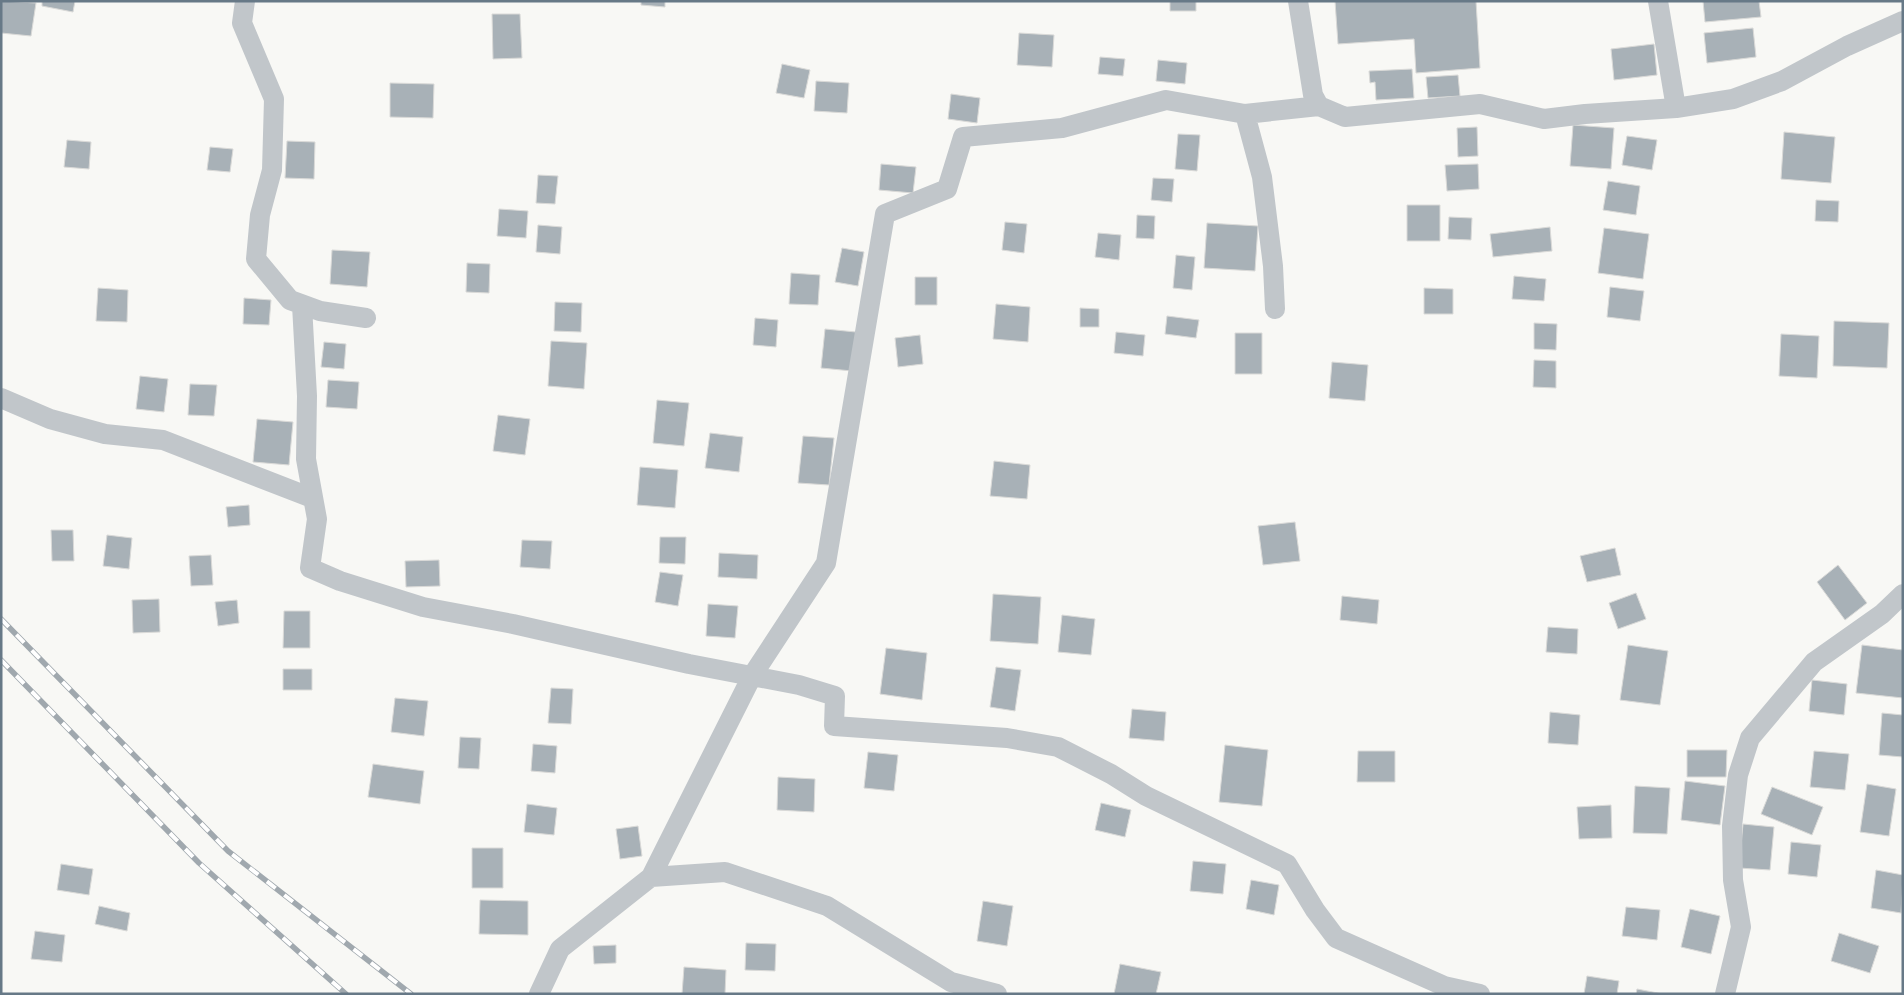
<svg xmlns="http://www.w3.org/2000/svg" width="1904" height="995" font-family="Raleway,sans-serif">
<rect width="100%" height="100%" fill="#f8f8f5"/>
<path fill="#a8b1b7" stroke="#dadad8" d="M 1,1 L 36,3 L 31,36 L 1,33 Z
M 42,1 L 75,1 L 73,12 L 42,6 Z
M 641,1 L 665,1 L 665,7 L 641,5 Z
M 1170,1 L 1196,1 L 1196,11 L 1170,11 Z
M 1335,1 L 1476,1 L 1480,68 L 1416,73 L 1414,39 L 1338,44 Z
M 1703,1 L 1759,1 L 1761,17 L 1705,22 Z
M 492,14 L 520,14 L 522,58 L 493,59 Z
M 1753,28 L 1756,57 L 1707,63 L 1704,33 Z
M 1019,33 L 1054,35 L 1052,67 L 1017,65 Z
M 1654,44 L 1657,75 L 1614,80 L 1611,49 Z
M 1100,57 L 1125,59 L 1123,76 L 1098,74 Z
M 1158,60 L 1187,63 L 1185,84 L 1156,81 Z
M 782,64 L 810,70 L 804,98 L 776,93 Z
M 1412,69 L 1414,98 L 1376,100 L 1375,82 L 1370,83 L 1369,71 Z
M 1458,75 L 1460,96 L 1428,98 L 1426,77 Z
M 816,81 L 849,83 L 847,113 L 814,111 Z
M 390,83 L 434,84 L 433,118 L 390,117 Z
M 951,94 L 980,98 L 977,123 L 948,119 Z
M 1573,125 L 1614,128 L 1611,169 L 1570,166 Z
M 1477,127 L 1478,156 L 1458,157 L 1457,128 Z
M 1784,132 L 1835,137 L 1831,183 L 1781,179 Z
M 1178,134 L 1200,135 L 1197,171 L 1175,169 Z
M 1627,136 L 1657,140 L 1652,170 L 1622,165 Z
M 67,140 L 91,142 L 89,169 L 64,167 Z
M 287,141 L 315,142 L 314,179 L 285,178 Z
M 210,147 L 233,149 L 230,172 L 207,170 Z
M 881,164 L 916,167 L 913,193 L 879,190 Z
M 1478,164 L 1479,189 L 1447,191 L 1445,165 Z
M 538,175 L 558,176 L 555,204 L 536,203 Z
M 1153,178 L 1174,179 L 1172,202 L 1151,200 Z
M 1608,181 L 1640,186 L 1636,215 L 1603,210 Z
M 1816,200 L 1839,201 L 1838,222 L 1815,221 Z
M 1407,205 L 1440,205 L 1440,241 L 1407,241 Z
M 499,209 L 528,211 L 526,238 L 497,236 Z
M 1137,215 L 1155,216 L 1154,239 L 1136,238 Z
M 1449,217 L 1472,218 L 1471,240 L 1448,239 Z
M 1005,222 L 1027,224 L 1024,253 L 1002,250 Z
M 1207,223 L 1258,226 L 1255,271 L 1204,268 Z
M 538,225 L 562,227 L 560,254 L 536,252 Z
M 1550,227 L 1552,251 L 1493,257 L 1490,234 Z
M 1604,228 L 1649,234 L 1643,279 L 1598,273 Z
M 1098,233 L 1121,235 L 1119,260 L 1095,257 Z
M 842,248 L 864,252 L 858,286 L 835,282 Z
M 332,250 L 370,252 L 367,287 L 330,284 Z
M 1176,255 L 1195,257 L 1192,290 L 1173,288 Z
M 467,263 L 490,264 L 489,293 L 466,292 Z
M 791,273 L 820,275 L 818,305 L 789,304 Z
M 1514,276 L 1546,279 L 1544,301 L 1512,299 Z
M 915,277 L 937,277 L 937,305 L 915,305 Z
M 1610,287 L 1644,291 L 1640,321 L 1607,317 Z
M 98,288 L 128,290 L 127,322 L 96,321 Z
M 1424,288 L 1453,289 L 1453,314 L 1424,314 Z
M 244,298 L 271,300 L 269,325 L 243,324 Z
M 555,302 L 582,303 L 581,332 L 554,331 Z
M 996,304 L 1030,307 L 1028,342 L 993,339 Z
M 1080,308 L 1099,309 L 1099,327 L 1080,327 Z
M 1167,316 L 1199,320 L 1196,338 L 1165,334 Z
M 755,318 L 778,320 L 776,347 L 753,345 Z
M 1834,321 L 1889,323 L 1887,368 L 1833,366 Z
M 1534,323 L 1557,324 L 1556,350 L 1534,349 Z
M 825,329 L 856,332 L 852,371 L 821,368 Z
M 1116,332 L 1145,335 L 1143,356 L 1114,353 Z
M 1235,333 L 1262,333 L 1262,374 L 1235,374 Z
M 1781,334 L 1819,336 L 1817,378 L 1779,376 Z
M 920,335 L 923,364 L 898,367 L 895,338 Z
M 551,341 L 587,343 L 584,389 L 548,386 Z
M 324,342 L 346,344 L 344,369 L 321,367 Z
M 1534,360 L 1556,361 L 1556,388 L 1533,387 Z
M 1332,362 L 1368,365 L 1365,401 L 1329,398 Z
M 140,376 L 168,379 L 164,412 L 136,409 Z
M 328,380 L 359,382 L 357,409 L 326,407 Z
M 190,384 L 217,385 L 214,416 L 188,415 Z
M 657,400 L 689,403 L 684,446 L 653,443 Z
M 498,415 L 530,419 L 525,455 L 493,451 Z
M 257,419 L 293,422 L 289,465 L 253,462 Z
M 710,433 L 743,437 L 739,472 L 705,468 Z
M 803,436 L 834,438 L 829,485 L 798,483 Z
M 994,461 L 1030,465 L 1027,499 L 990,496 Z
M 640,467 L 678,470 L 675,508 L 637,505 Z
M 249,505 L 250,525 L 228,527 L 226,507 Z
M 1295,522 L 1300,561 L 1263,565 L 1258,526 Z
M 51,530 L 73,530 L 74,561 L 52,561 Z
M 107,535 L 132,538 L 129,569 L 103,566 Z
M 660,537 L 686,537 L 685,564 L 659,563 Z
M 522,540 L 552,541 L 550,569 L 520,567 Z
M 1615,548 L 1621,575 L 1587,582 L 1580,556 Z
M 719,553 L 758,555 L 757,579 L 718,577 Z
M 211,555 L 213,585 L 191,586 L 189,556 Z
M 439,560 L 440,586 L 406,587 L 405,561 Z
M 1838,565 L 1867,603 L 1845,620 L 1817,582 Z
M 660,572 L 683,575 L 678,606 L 655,602 Z
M 1636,593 L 1646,619 L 1618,629 L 1609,603 Z
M 993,594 L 1041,597 L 1038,644 L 990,641 Z
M 1342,596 L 1379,600 L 1377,624 L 1340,620 Z
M 159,599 L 160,632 L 133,633 L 132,600 Z
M 237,600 L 239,623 L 218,626 L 215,602 Z
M 708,604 L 738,606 L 735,638 L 706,636 Z
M 284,611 L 310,611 L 310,648 L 283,648 Z
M 1062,615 L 1095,619 L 1091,655 L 1058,652 Z
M 1548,627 L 1578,629 L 1577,654 L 1546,652 Z
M 1628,645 L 1668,651 L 1660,705 L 1620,700 Z
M 1862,645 L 1903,650 L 1903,698 L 1856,693 Z
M 886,648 L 927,653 L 922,700 L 880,694 Z
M 996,667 L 1021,670 L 1015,711 L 990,707 Z
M 283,669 L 312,669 L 312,690 L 283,690 Z
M 1812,680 L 1847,684 L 1844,715 L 1809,711 Z
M 551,688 L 573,689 L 571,724 L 548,723 Z
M 395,698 L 428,701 L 424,736 L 391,732 Z
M 1132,709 L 1166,712 L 1164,741 L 1129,738 Z
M 1550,712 L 1580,715 L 1578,745 L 1548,743 Z
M 1882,713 L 1903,715 L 1903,757 L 1879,755 Z
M 460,737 L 481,738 L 479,769 L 458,768 Z
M 533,744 L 557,746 L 555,773 L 531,771 Z
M 1225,745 L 1268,750 L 1262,806 L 1219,802 Z
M 1687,750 L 1727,750 L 1726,777 L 1687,777 Z
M 1358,751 L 1395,751 L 1395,782 L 1357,782 Z
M 1814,751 L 1849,754 L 1845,790 L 1810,787 Z
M 868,752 L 898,755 L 894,791 L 864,788 Z
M 373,764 L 424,771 L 420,804 L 368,797 Z
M 778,777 L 815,779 L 814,812 L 777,810 Z
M 1685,781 L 1725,786 L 1720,825 L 1681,820 Z
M 1867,784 L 1896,789 L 1889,836 L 1860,832 Z
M 1635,786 L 1670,788 L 1667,834 L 1633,833 Z
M 1772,787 L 1823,807 L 1812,835 L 1761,814 Z
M 1101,803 L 1131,810 L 1125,837 L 1095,830 Z
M 527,804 L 557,808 L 554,835 L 524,832 Z
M 1611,805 L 1612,838 L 1579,839 L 1577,807 Z
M 1743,824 L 1774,827 L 1770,870 L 1739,868 Z
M 638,826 L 642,856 L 620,859 L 616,829 Z
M 1791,842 L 1821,845 L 1817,877 L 1788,874 Z
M 472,848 L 503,848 L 503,888 L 472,888 Z
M 1193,861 L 1226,864 L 1223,894 L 1190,891 Z
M 61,864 L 93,869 L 89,895 L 57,890 Z
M 1876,870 L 1903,875 L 1901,913 L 1871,908 Z
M 1251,880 L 1279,885 L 1274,915 L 1246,909 Z
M 480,900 L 528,901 L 528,935 L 479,934 Z
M 983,901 L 1013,906 L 1007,946 L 977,941 Z
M 99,906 L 130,913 L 127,931 L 95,924 Z
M 1626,907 L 1660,910 L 1657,940 L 1622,936 Z
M 1690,909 L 1720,916 L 1711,954 L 1681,947 Z
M 35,931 L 65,935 L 62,962 L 31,959 Z
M 1839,933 L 1879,946 L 1870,973 L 1831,961 Z
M 746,943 L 776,944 L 775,971 L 745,970 Z
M 616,945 L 616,963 L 594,964 L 593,946 Z
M 1120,964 L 1161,972 L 1156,994 L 1114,994 Z
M 684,967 L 726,970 L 725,994 L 682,994 Z
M 1587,976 L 1619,981 L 1617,994 L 1584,994 Z
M 1637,989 L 1663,994 L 1636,994 Z"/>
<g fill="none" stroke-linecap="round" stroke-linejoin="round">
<path stroke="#c1c6ca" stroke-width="20" d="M 245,1 L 242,23 L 274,99 L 272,170 L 260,215 L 256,259 L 290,300 L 320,311 L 366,318
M 1298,1 L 1313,95 L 1319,106 L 1345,117 L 1480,104 L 1544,119 L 1585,114 L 1676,108 L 1733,99 L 1782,81 L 1847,46 L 1903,21
M 1658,1 L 1676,108
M 1245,114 L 1262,177 L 1273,266 L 1275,309
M 302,305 L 307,396 L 306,459 L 317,519 L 310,568 L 340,581 L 423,607 L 513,624 L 689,664 L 799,685 L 835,696 L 834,726 L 1007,738 L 1058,747 L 1111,774 L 1146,796 L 1287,864 L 1315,910 L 1336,938 L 1444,986 L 1480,994
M 1,398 L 50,419 L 105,434 L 163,440 L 312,498
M 651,877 L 725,872 L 827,906 L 951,982 L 997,994
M 539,994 L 560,949 L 651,877 L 752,676 L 826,563 L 885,214 L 947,189 L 963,137 L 1062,128 L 1166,100 L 1245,114 L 1319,106
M 1725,994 L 1741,927 L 1733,880 L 1732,826 L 1738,775 L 1750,738 L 1814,662 L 1882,614 L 1903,594"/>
<defs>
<path id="rail" d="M 1,619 L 228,851 L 411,994
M 1,660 L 199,863 L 346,994"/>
</defs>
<use href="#rail" stroke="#a0a8ae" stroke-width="5.5"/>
<use href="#rail" stroke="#fff" stroke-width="4" stroke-dasharray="11" stroke-linecap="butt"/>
</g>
<rect width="1904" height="995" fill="none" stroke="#677987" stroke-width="5"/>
</svg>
